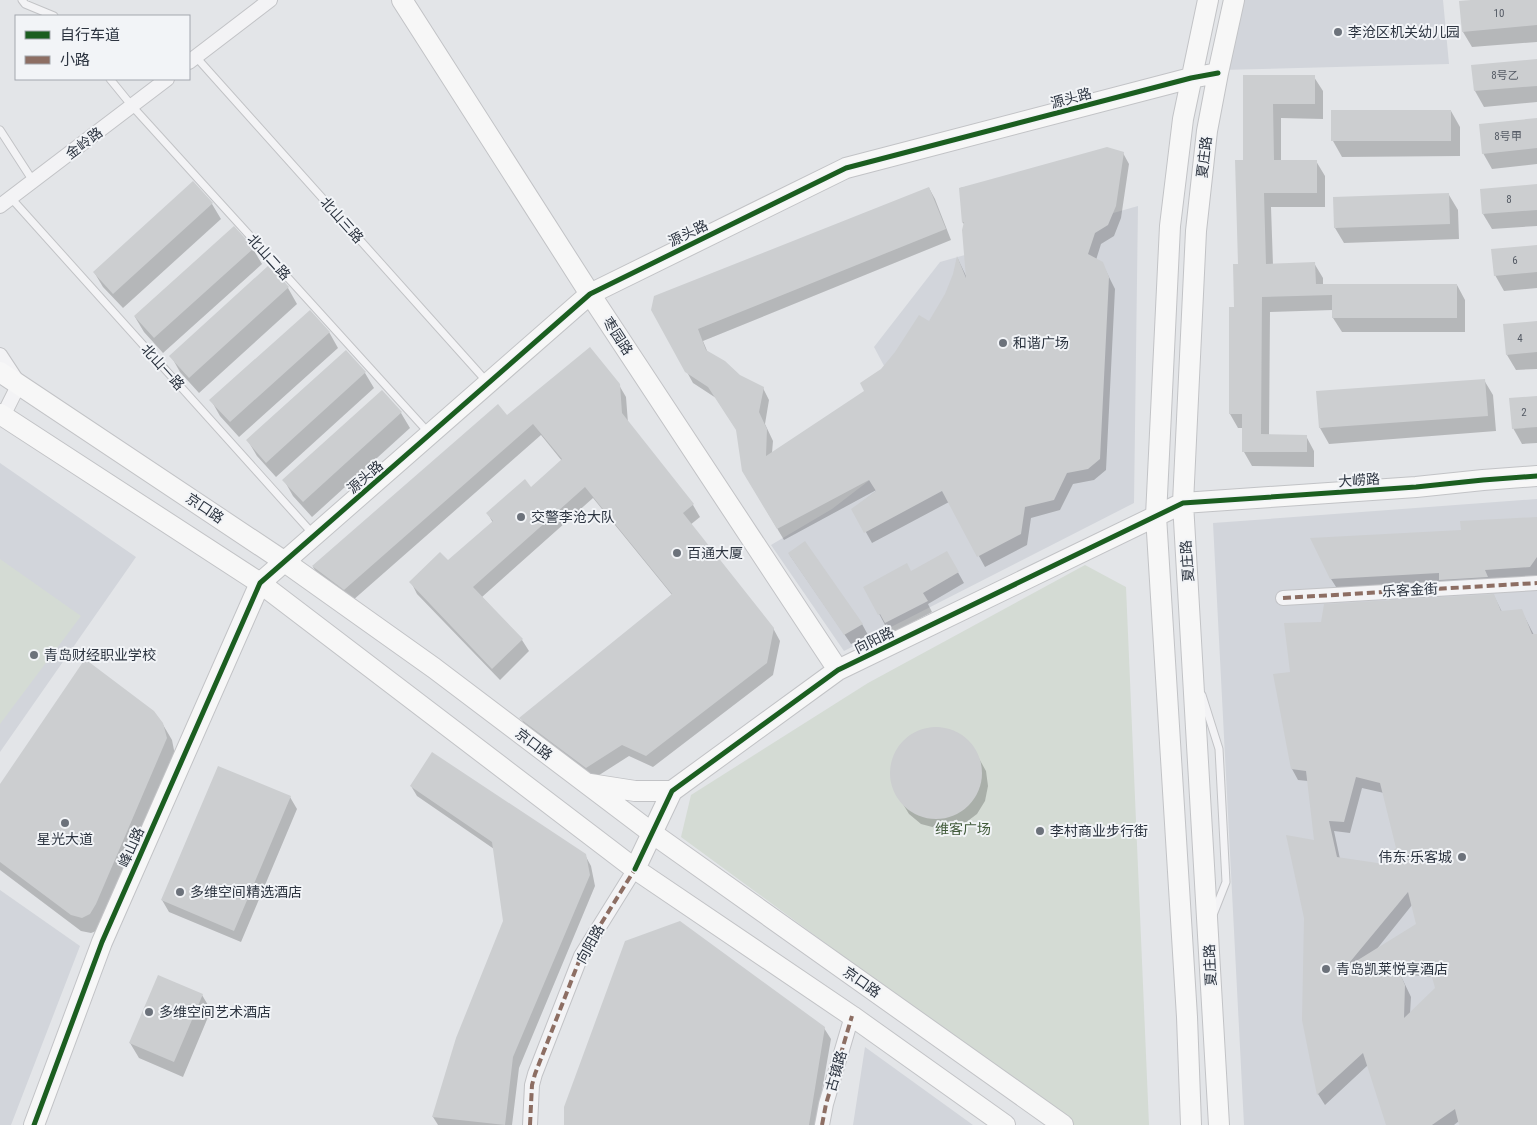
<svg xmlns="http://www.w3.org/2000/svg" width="1537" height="1125" font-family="'Roboto Condensed','Noto Sans SC',sans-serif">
<rect width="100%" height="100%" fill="#e3e5e8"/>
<path fill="#d2d5db" d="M 1238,0 L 1443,0 L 1449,64 L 1220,70 Z
M 1138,206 L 1134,503 L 844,651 L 771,545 L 832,509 L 923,439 L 874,347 L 940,262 Z
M 0,463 L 136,557 L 0,752 Z
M 1537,499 L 1537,1125 L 1244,1125 L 1213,523 Z
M 0,890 L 80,946 L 11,1125 L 0,1125 Z
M 865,1047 L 973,1125 L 853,1125 Z"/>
<path fill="#d4dbd4" d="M 0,559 L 81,616 L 0,724 Z
M 1085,565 L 1126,587 L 1149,1125 L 1073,1125 L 681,837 L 691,795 L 868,683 Z"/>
<path fill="#0003" fill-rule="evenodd" d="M 1485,0 L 1537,0 L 1537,42 L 1472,47 L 1463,32 Z
M 1537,61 L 1537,102 L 1484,107 L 1475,91 L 1473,66 Z
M 1244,76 L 1314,77 L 1323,91 L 1323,119 L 1281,118 L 1281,161 L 1316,161 L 1325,176 L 1325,207 L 1271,207 L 1273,265 L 1314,263 L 1323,278 L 1323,285 L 1457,285 L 1465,300 L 1465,332 L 1342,332 L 1333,318 L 1333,310 L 1270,312 L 1269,436 L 1306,436 L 1314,451 L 1314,467 L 1252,466 L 1244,452 L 1244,428 L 1238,428 L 1230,414 L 1245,161 Z
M 1451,111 L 1460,127 L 1460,156 L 1342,157 L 1333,141 Z
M 1537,119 L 1537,164 L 1492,169 L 1483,153 Z
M 1123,153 L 1129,164 L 1121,218 L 1114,236 L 1101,244 L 1096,260 L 1102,263 L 1115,289 L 1106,470 L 1094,480 L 1073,484 L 1060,510 L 1031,518 L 1027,545 L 985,567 L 949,502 L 872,543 L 853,509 L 880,488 L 784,540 L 743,471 L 738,432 L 716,398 L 693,383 L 652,309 L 929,188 L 935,199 L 951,240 L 703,341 L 708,353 L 740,376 L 763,388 L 769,400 L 765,424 L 773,441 L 772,453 L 866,391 L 881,370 L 929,323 L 946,295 L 954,275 L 958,259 L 967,278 L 965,225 L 963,223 L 960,188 Z
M 193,183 L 212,204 L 221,219 L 123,308 L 103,287 L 94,272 Z
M 1537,186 L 1537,226 L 1492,229 L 1483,214 Z
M 1449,195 L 1458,210 L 1459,239 L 1344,243 L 1335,228 Z
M 1537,246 L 1537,288 L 1504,291 L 1495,275 Z
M 253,249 L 262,264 L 163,353 L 144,332 L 135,317 Z
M 269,267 L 288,288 L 297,304 L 199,393 L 180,372 L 171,356 Z
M 1537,322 L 1537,369 L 1516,370 L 1507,355 Z
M 329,332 L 338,348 L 239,437 L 220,416 L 211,400 Z
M 346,352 L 365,373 L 374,388 L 276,477 L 257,456 L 248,441 Z
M 1484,380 L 1493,395 L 1496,431 L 1329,444 L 1320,428 Z
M 619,385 L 626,397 L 628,423 L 693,505 L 700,517 L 690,525 L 773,628 L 780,641 L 773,675 L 653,767 L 629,756 L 593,779 L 527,729 L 521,718 L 672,595 L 593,498 L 482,597 L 522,640 L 529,651 L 500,680 L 417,594 L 411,582 L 448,562 L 493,523 L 488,514 L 531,489 L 562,461 L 541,435 L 352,601 L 320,578 L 313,567 L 507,416 Z
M 382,391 L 401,413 L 410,428 L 312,517 L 293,496 L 284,480 Z
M 1537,397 L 1537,443 L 1522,444 L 1513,428 Z
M 1537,518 L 1537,578 L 1338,590 L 1331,579 L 1462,532 Z
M 947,553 L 964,583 L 928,604 L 932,612 L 892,633 L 887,624 L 885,625 L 865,587 L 911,572 Z
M 789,554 L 862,624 L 868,635 L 851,644 Z
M 1494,596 L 1502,612 L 1521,610 L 1534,635 L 1537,635 L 1537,1125 L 1460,1125 L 1459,1121 L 1454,1125 L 1388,1125 L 1368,1065 L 1325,1105 L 1318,1094 L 1303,1019 L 1316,841 L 1308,781 L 1298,780 L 1292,769 L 1291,673 L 1322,624 ZM 1362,788 L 1384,793 L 1397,848 L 1385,866 L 1340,859 L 1334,831 L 1350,833 ZM 1412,905 L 1418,924 L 1376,950 ZM 1400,974 L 1433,977 L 1437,988 L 1410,1014 L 1411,997 Z
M 162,723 L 172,740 L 175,755 L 99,930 L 91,933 L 81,931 L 0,870 L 0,786 Z
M 934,728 L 948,730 L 961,736 L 972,746 L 986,771 L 988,786 L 985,801 L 977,814 L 965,823 L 951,828 L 936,828 L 921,824 L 909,814 L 895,791 L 891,777 L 892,763 L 898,749 L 907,739 L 920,731 Z
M 411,786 L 585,855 L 591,866 L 595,886 L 519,1068 L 512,1125 L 438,1125 L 433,1117 L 505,921 L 494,849 L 417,796 Z
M 290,797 L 297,809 L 241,942 L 169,912 L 162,900 Z
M 202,995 L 211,1010 L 183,1077 L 139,1058 L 130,1043 Z
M 824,1028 L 831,1039 L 816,1125 L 566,1125 Z"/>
<path fill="#ccced0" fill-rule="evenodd" d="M 1471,0 L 1537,0 L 1537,25 L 1462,32 L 1459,1 Z
M 1537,59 L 1537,86 L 1474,91 L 1471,65 Z
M 1243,75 L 1315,75 L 1315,104 L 1273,104 L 1274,160 L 1317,160 L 1317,193 L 1264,193 L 1266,264 L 1315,262 L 1316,284 L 1457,284 L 1457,318 L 1332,318 L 1332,295 L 1262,297 L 1261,434 L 1307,435 L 1307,452 L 1242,452 L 1242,414 L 1229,414 L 1229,307 L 1234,307 L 1233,264 L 1238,264 L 1235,160 L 1243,160 Z
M 1331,110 L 1451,110 L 1451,141 L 1331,141 Z
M 1537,118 L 1537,148 L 1482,154 L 1479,124 Z
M 1107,147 L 1124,152 L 1116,206 L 1108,225 L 1095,233 L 1088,254 L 1103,262 L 1109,277 L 1100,459 L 1088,469 L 1067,473 L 1054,500 L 1025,507 L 1021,534 L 977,557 L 942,491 L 864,533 L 851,509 L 876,491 L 869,480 L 777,529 L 742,471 L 736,430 L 708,387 L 685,372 L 651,310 L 654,296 L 929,187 L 946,229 L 698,329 L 706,350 L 725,361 L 740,375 L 764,387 L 759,412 L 767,429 L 766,456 L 864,391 L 860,383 L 881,369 L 895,352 L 919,315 L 929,321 L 945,294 L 953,274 L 957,256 L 966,278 L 962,230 L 964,222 L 962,223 L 959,188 Z
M 193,181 L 213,203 L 113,294 L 93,272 Z
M 1537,184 L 1537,210 L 1482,214 L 1480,189 Z
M 1449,193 L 1450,224 L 1334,228 L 1333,197 Z
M 234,226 L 254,248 L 154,338 L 134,316 Z
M 1537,245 L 1537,272 L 1494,276 L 1491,249 Z
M 269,265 L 289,287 L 189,378 L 169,356 Z
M 310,310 L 330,332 L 230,422 L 209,400 Z
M 1537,321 L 1537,352 L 1506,355 L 1503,324 Z
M 590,347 L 620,384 L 622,413 L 694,504 L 683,513 L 774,628 L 767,663 L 646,756 L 622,745 L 586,768 L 519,718 L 672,594 L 585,487 L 473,587 L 523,639 L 492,669 L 409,582 L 440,552 L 448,560 L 493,521 L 486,513 L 525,479 L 531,487 L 562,459 L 533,424 L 344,590 L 312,566 L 498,404 L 507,415 Z
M 346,350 L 366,372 L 266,463 L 246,440 Z
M 1485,379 L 1488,416 L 1319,428 L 1316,391 Z
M 382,390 L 402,412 L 303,502 L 282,480 Z
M 1537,396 L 1537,427 L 1512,429 L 1509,398 Z
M 1537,517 L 1537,557 L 1530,567 L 1485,570 L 1488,577 L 1439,580 L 1439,573 L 1330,579 L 1310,538 L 1461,530 L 1460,521 Z
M 805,541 L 863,624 L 844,635 L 788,553 Z
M 947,551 L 959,572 L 923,593 L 928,601 L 885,623 L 880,614 L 878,615 L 863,587 L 907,563 L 911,571 Z
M 1494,594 L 1501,611 L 1522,609 L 1532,634 L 1537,634 L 1537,1125 L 1459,1125 L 1455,1109 L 1432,1125 L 1386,1125 L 1363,1053 L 1317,1095 L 1302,1020 L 1304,918 L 1286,835 L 1314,840 L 1306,771 L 1291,769 L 1273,674 L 1290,672 L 1284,623 L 1321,622 L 1324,604 ZM 1356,777 L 1380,783 L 1396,848 L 1387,856 L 1384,864 L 1337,857 L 1329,821 L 1344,822 ZM 1408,892 L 1416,924 L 1345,968 ZM 1395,963 L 1429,966 L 1435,988 L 1404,1018 L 1405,985 Z
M 85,659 L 154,711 L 163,723 L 167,738 L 96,904 L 90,914 L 82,918 L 71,915 L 0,862 L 0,784 Z
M890 773a46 46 0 1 1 92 0a46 46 0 1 1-92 0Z
M 432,752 L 586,854 L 590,875 L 513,1057 L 505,1125 L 432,1117 L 456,1038 L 503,921 L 492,842 L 410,786 Z
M 218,766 L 291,796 L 234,931 L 161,900 Z
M 680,921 L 825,1027 L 809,1125 L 564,1125 L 564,1107 L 625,941 Z
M 158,975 L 203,994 L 174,1062 L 129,1043 Z"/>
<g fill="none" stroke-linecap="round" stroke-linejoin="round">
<defs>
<path id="lane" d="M 22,0 L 25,4 L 54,16
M 196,57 L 488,383
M 110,79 L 132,106 L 428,432
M 0,130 L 33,181
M 11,198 L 313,534
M 1202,695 L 1219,749 L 1226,882 L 1213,915"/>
<path id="street" d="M 189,62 L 270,0
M 0,206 L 167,79
M 0,355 L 19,384 L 3,416
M 1283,598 L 1537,583
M 530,1125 L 532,1085 L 535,1074 L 581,956 L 635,869
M 822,1125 L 826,1104 L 852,1016"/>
<path id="secondary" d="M 402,0 L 590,294 L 838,670
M 0,372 L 285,562 L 434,668 L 652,833 L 1063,1125
M 0,414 L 260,583 L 635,869 L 852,1016 L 1005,1125
M 590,784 L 635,791 L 672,791
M 635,869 L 672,791 L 838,670 L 1183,503 L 1416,487 L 1483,480 L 1537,476
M 34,1125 L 102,942 L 260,583 L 590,294 L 846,168 L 1191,78 L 1218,73
M 1191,1125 L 1187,1017 L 1156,516 L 1170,226 L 1183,119 L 1208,0
M 1219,1125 L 1183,503 L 1196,231 L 1207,131 L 1218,73 L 1234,0"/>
</defs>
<use href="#lane" stroke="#c2c3c6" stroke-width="9"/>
<use href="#street" stroke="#c2c3c6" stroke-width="16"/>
<use href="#secondary" stroke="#c2c3c6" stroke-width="22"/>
<use href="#lane" stroke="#f3f3f5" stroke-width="7"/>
<use href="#street" stroke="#f3f3f5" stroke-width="14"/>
<use href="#secondary" stroke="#f7f7f7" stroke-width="20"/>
<path stroke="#8d6e63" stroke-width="4" stroke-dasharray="8 4" stroke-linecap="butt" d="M 1283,598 L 1537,583
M 530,1125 L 532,1085 L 535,1074 L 581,956 L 635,869
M 822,1125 L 826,1104 L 852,1016"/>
<defs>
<path id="cycleway" d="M 635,869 L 672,791 L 838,670 L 1183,503 L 1416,487 L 1483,480 L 1537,476
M 34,1125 L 102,942 L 260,583 L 590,294 L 846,168 L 1191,78 L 1218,73"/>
</defs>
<use href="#cycleway" stroke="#f2f4f7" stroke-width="8"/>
<use href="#cycleway" stroke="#1b5e20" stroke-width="5"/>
</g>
<g fill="#6c727b" stroke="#f2f4f7" stroke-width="2">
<circle cx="1338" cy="32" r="5"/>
<circle cx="1003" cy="343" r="5"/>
<circle cx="521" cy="517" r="5"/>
<circle cx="677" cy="553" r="5"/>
<circle cx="34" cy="655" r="5"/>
<circle cx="65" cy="823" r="5"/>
<circle cx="1040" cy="831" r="5"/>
<circle cx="1462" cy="857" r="5"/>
<circle cx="180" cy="892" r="5"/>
<circle cx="1326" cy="969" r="5"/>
<circle cx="149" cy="1012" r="5"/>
</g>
<g text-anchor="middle" stroke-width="4" stroke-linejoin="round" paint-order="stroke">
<g font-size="11" fill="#555b65">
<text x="1499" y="17">10</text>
<text x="1505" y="79">8号乙</text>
<text x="1508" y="140">8号甲</text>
<text x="1509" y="203">8</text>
<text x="1515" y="264">6</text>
<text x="1520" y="342">4</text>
<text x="1524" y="416">2</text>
</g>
<g font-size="14" fill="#2c3440" stroke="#f2f4f7" text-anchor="start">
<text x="1348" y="37">李沧区机关幼儿园</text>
<text x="1013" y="348">和谐广场</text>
<text x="531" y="522">交警李沧大队</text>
<text x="687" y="558">百通大厦</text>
<text x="44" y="660">青岛财经职业学校</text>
<text x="1050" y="836">李村商业步行街</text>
<text x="65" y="844" text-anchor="middle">星光大道</text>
<text x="1452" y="862" text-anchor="end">伟东·乐客城</text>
<text x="190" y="897">多维空间精选酒店</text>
<text x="1336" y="974">青岛凯莱悦享酒店</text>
<text x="159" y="1017">多维空间艺术酒店</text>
</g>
<g font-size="14" fill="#2c3440" stroke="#f2f4f7">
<text transform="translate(1071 98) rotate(-15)" y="5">源头路</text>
<text transform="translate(84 143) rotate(-37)" y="5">金岭路</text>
<text transform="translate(1204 157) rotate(-83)" y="5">夏庄路</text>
<text transform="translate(342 220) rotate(48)" y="5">北山三路</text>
<text transform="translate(688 233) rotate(-26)" y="5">源头路</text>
<text transform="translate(269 257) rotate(48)" y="5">北山二路</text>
<text transform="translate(618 336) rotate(57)" y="5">枣园路</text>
<text transform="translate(163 367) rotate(48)" y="5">北山一路</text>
<text transform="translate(365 477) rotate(-41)" y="5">源头路</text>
<text transform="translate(1359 480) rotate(-4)" y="5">大崂路</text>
<text transform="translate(205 508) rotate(34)" y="5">京口路</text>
<text transform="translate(1187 561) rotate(-94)" y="5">夏庄路</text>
<text transform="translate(1410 590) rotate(-3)" y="5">乐客金街</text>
<text transform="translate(874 640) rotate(-26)" y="5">向阳路</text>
<text transform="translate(534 744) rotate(37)" y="5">京口路</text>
<text transform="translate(131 847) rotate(-66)" y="5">峰山路</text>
<text transform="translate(590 944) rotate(-61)" y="5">向阳路</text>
<text transform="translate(1210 965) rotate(-93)" y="5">夏庄路</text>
<text transform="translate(862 982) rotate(35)" y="5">京口路</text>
<text transform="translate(836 1071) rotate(-74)" y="5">古镇路</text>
</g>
<g font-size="14" fill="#415a3a" stroke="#f2f4f7">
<text x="963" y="834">维客广场</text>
</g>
</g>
<rect x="15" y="15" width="175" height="65" fill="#f2f4f7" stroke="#a3a7ae"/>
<rect x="25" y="31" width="25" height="8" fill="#1b5e20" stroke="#a3a7ae"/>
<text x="60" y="40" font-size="15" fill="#2c3440">自行车道</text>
<rect x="25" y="56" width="25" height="8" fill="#8d6e63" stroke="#a3a7ae"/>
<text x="60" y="65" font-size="15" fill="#2c3440">小路</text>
</svg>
